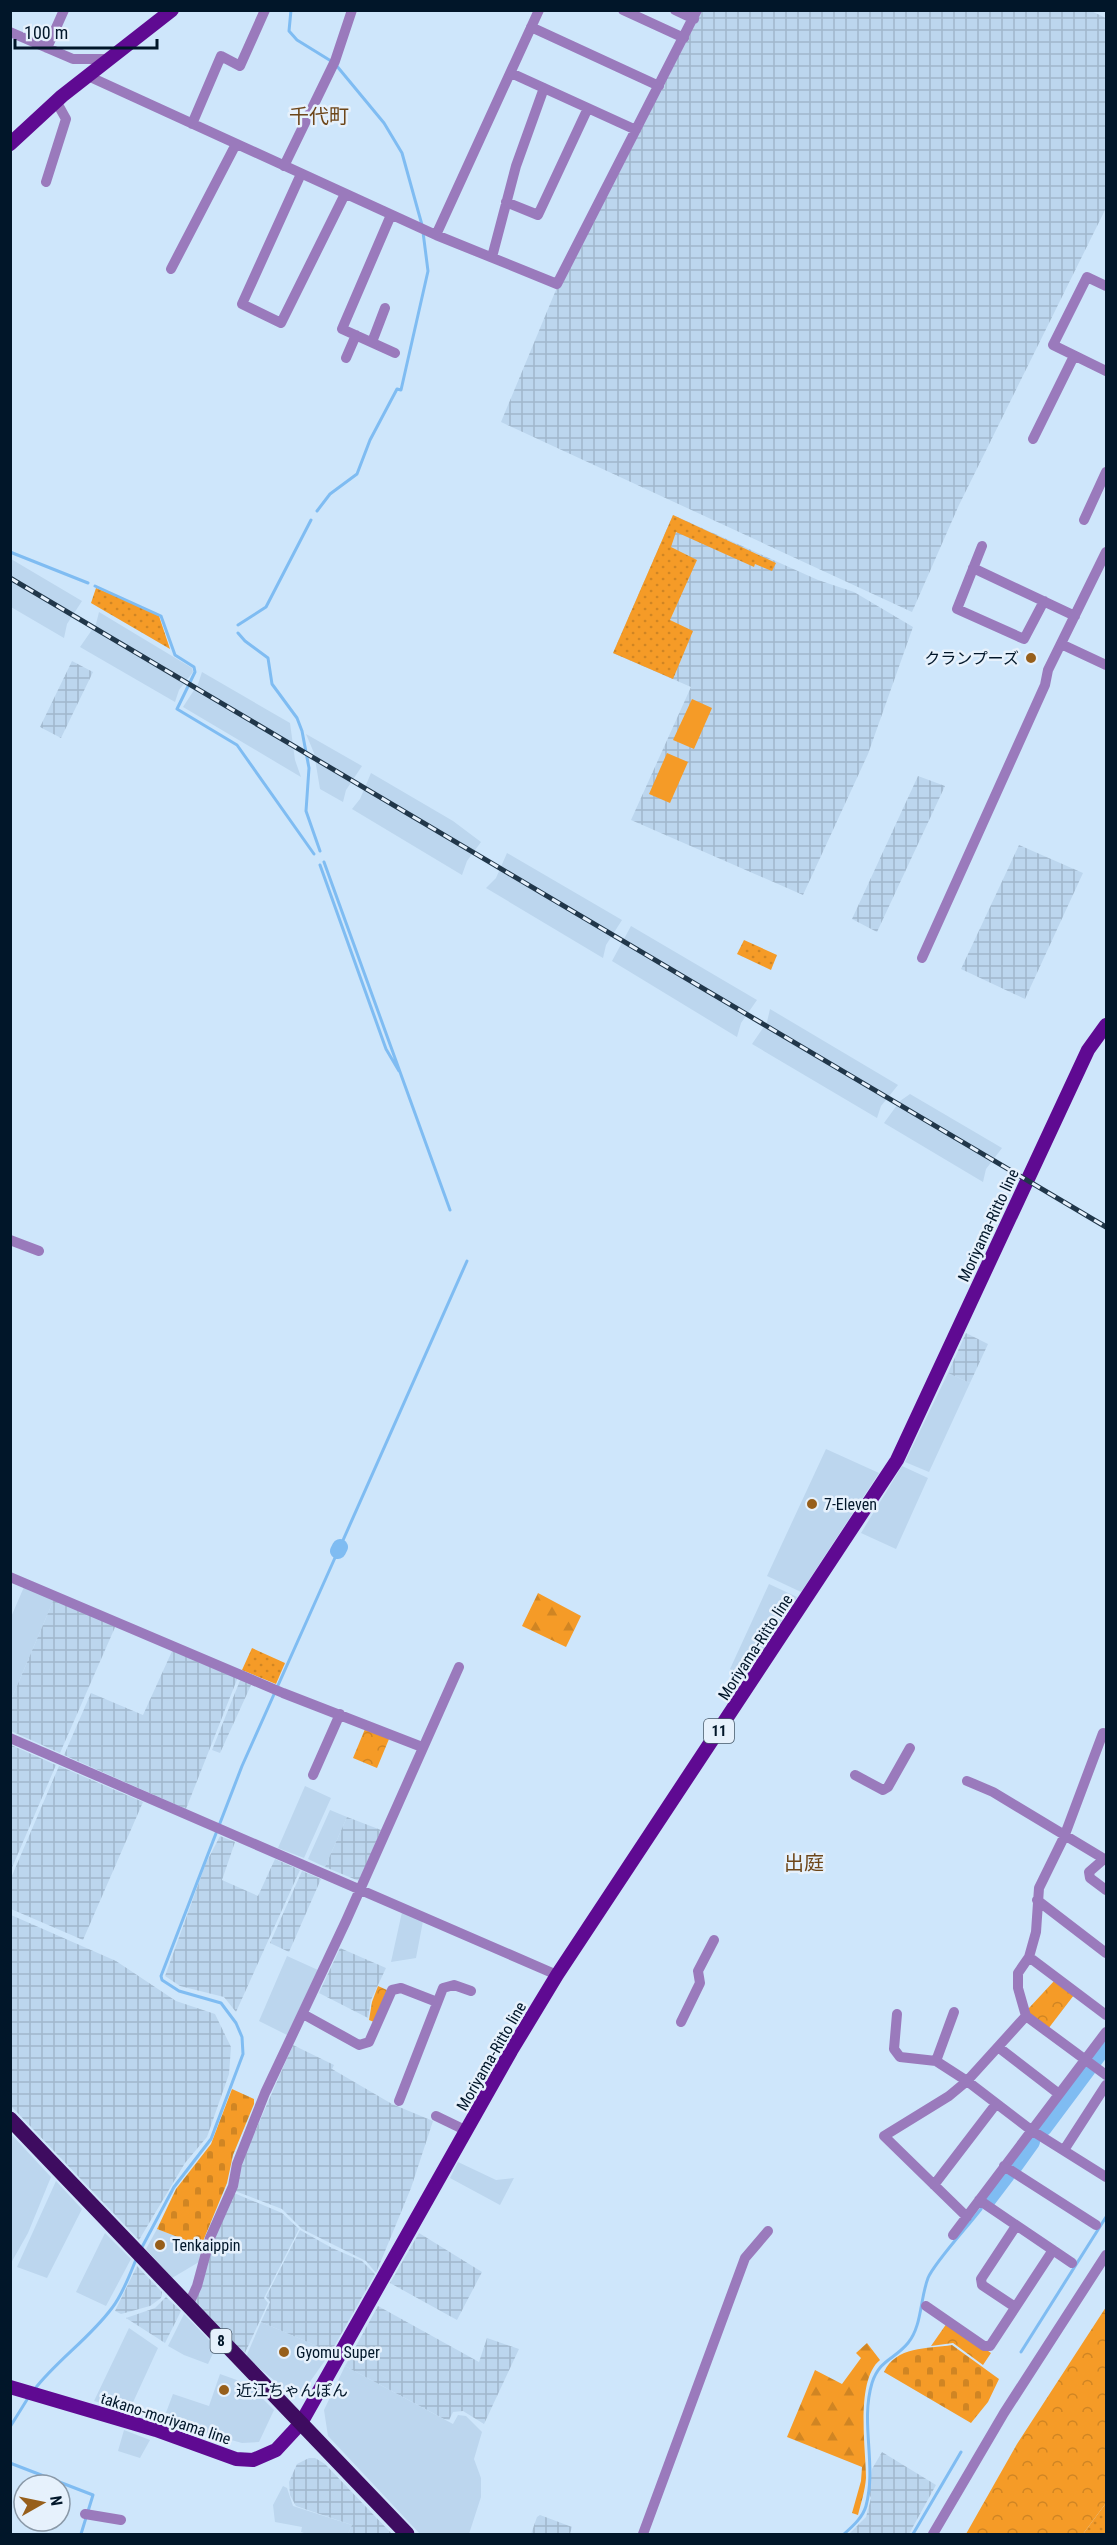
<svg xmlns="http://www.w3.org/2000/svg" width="1117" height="2545" font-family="'Roboto Condensed','Noto Sans JP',sans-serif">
<defs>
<pattern id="industrial-grid" width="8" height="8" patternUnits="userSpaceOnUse" patternTransform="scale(1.5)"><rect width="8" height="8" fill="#bcd6ee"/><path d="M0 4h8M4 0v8" fill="none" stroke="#a0b7cc"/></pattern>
<pattern id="grass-dots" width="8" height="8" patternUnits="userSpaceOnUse" patternTransform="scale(1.5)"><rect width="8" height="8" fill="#f59b27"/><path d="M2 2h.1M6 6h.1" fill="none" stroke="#d08523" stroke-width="1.8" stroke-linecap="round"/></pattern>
<pattern id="forest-firs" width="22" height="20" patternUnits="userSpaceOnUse" patternTransform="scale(1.5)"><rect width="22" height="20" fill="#f59b27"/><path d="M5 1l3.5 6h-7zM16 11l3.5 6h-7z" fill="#d08523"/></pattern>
<pattern id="cemetery-stones" width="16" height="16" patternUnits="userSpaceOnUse" patternTransform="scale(1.5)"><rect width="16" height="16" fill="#f59b27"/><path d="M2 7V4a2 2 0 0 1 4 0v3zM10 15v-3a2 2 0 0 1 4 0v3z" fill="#d08523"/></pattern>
<pattern id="park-crowns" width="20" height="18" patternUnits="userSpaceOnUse" patternTransform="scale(1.5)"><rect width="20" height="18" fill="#f59b27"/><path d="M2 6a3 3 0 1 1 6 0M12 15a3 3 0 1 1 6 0" fill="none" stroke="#d08523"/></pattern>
</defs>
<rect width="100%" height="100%" fill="#cee6fb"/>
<path fill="#bcd6ee" d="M 11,559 L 82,601 L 67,624 L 64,638 L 11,607 Z
M 99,612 L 192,668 L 193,672 L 179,690 L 175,702 L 80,647 L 96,624 Z
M 202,672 L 290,723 L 295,760 L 301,777 L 183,707 L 198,684 Z
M 306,734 L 362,766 L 346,790 L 343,802 L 320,789 L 314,753 Z
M 371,773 L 453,821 L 481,842 L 467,861 L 462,875 L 352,809 L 360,799 Z
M 507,853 L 622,920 L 606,945 L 603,958 L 486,888 L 496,878 Z
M 631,926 L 757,1000 L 741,1023 L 737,1037 L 612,961 Z
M 770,1009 L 898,1085 L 881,1106 L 877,1118 L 752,1044 L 767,1022 Z
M 910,1094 L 1002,1148 L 986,1169 L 983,1182 L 884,1123 L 900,1101 Z
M 948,1373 L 970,1383 L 929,1472 L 905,1462 Z
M 826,1449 L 879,1473 L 801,1592 L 767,1576 Z
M 902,1466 L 928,1478 L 896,1549 L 861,1533 Z
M 769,1584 L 797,1597 L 745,1677 L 730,1669 Z
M 24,1587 L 54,1599 L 11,1700 L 11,1617 Z
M 305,1786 L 331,1798 L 304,1858 L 278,1848 Z
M 330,1810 L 347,1817 L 325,1867 L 308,1859 Z
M 402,1912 L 423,1921 L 416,1958 L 391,1962 Z
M 287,1956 L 318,1970 L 287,2035 L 259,2021 Z
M 11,2134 L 51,2177 L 28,2233 L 11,2263 Z
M 458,2162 L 496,2180 L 514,2178 L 500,2205 L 450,2178 Z
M 56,2181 L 82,2209 L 47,2278 L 17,2267 Z
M 157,2229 L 201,2246 L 199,2262 L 172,2278 L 146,2249 Z
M 105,2233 L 131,2259 L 106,2306 L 76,2292 Z
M 184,2314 L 216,2347 L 208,2364 L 184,2355 L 168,2346 Z
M 261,2322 L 331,2352 L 302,2393 L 287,2391 L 246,2357 Z
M 129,2328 L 158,2348 L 129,2411 L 94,2401 Z
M 345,2366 L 453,2424 L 458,2415 L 466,2416 L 482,2432 L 474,2459 L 481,2478 L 481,2497 L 469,2534 L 420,2534 L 328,2436 L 324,2410 Z
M 220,2374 L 248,2384 L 274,2410 L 259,2442 L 242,2443 L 166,2422 L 164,2418 L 173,2394 L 209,2406 Z
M 124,2430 L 150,2440 L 140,2458 L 118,2451 Z
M 283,2486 L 287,2488 L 293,2506 L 352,2525 L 348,2534 L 307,2534 L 301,2532 L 302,2527 L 275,2522 L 273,2505 Z"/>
<path fill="url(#industrial-grid)" d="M 1089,10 L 1106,18 L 1106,208 L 959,505 L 912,612 L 501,422 L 563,273 L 696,11 Z
M 673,515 L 818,580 L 854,592 L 913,627 L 868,754 L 803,895 L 631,820 L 691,687 L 613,653 Z
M 72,661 L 93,672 L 61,738 L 40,727 Z
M 918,776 L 945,786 L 877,932 L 852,919 Z
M 1019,845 L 1083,873 L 1025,999 L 961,969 Z
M 966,1333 L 988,1344 L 970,1383 L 948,1373 Z
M 54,1599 L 116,1625 L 60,1753 L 11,1731 L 11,1700 Z
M 173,1649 L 238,1677 L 186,1809 L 64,1755 L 91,1693 L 143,1715 Z
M 241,1678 L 252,1683 L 220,1753 L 212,1750 Z
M 11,1745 L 56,1765 L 11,1870 L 10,1745 Z
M 59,1766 L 143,1802 L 83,1940 L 11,1909 L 11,1878 Z
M 347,1817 L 381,1830 L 359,1881 L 325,1867 Z
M 220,1836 L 235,1842 L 222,1880 L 258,1896 L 275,1859 L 300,1870 L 236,2012 L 224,1997 L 180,1986 L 165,1976 L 206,1863 Z
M 302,1871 L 321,1879 L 289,1952 L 270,1943 Z
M 11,1915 L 116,1961 L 176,2001 L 215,2014 L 231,2047 L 229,2074 L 207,2137 L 185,2163 L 139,2240 L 11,2106 Z
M 340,1948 L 386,1968 L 371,2000 L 368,2018 L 319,1993 Z
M 293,2045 L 334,2065 L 332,2069 L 392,2104 L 433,2121 L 411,2188 L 376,2273 L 366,2261 L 302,2229 L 282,2209 L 235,2191 L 243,2159 Z
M 234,2193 L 282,2213 L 299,2229 L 264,2298 L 268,2303 L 244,2355 L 193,2303 L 207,2268 L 214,2238 Z
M 300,2230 L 332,2248 L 362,2261 L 375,2274 L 331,2352 L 261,2322 L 270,2302 L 266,2297 Z
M 419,2233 L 482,2272 L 457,2320 L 390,2283 Z
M 137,2266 L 162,2292 L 161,2298 L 150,2306 L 121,2314 L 115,2311 Z
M 166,2297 L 181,2311 L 165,2343 L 126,2318 L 155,2308 Z
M 378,2306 L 479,2362 L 487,2338 L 519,2349 L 484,2424 L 463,2411 L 453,2412 L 449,2420 L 444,2419 L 345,2366 Z
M 882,2452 L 936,2485 L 909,2534 L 849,2534 L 866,2517 L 871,2498 L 869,2493 L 872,2469 Z
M 309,2458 L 315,2458 L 325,2464 L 392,2534 L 348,2534 L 352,2525 L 296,2506 L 290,2495 L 289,2482 L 297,2464 Z
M 540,2515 L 572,2527 L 570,2534 L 531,2534 L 537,2517 Z"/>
<path fill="url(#grass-dots)" d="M 673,515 L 776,563 L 772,571 L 755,564 L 754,567 L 676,532 L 671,547 L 697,560 L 670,620 L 693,631 L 673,679 L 613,653 Z
M 96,588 L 134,603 L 159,616 L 170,649 L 91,603 Z
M 744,940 L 777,955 L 771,970 L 737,954 Z
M 252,1648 L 285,1663 L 276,1684 L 242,1670 Z
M 1106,2503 L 1106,2534 L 1083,2534 Z"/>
<path fill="url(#forest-firs)" d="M 538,1593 L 581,1616 L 566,1647 L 522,1626 Z
M 867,2343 L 880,2360 C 855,2380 866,2450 866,2478 C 865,2491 861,2503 858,2515 L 852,2513 L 861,2481 L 862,2467 L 787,2437 L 815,2370 L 842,2384 L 861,2358 L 856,2353 Z"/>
<path fill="url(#cemetery-stones)" d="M 232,2089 L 254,2099 L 254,2104 L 233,2155 L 227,2183 L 201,2246 L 157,2229 L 176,2189 L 211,2144 Z
M 952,2345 L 999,2379 L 988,2402 L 971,2423 L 884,2372 C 896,2346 927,2349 952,2345 Z"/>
<path fill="url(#park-crowns)" d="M 365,1729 L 389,1739 L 377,1768 L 353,1758 Z
M 1055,1980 L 1074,1995 L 1048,2029 L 1029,2014 L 1029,2008 Z
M 378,1986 L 387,1990 L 374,2022 L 369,2020 L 372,2002 Z
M 1106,2307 L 1106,2503 L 1083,2534 L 966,2534 L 1017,2444 Z
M 947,2323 L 991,2353 L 983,2365 L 953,2343 L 931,2346 Z"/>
<path fill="#f59b27" d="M 692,699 L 712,708 L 694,749 L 673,740 Z
M 667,753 L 688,762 L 670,803 L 649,794 Z"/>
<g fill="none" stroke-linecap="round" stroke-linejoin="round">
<path stroke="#7fbcf2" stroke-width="3" d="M 291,10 L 289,31 L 297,40 L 331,61
M 336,65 L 384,123 L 402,153 L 422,225
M 317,511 L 330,494 L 357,474 L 370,440 L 397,389 L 401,390 L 428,271 L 423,232
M 10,552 L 88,583
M 95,586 L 161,616 L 175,655 L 194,667 L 195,672 L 177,709 L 237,745 L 314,854
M 238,625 L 266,607 L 311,520
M 238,633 L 245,641 L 268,658 L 272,684 L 297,718 L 302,731 L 309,768 L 306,811 L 320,851
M 324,862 L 450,1210
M 320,865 L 386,1049 L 399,1071
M 340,1547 L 467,1261
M 141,2249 L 174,2187 L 211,2139 L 243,2054 L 242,2037 L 236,2023 L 221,2003 L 179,1991 L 162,1980 L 161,1976 L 242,1766 L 338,1551
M 1021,2352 L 1106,2217
M 34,2390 C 57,2360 89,2339 112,2308 C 123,2294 130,2274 137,2257
M 10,2427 L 28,2398
M 10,2463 L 93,2495 L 81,2534
M 844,2534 C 853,2526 863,2517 866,2506 C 877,2465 860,2423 872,2383 C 880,2359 894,2360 908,2343 C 922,2326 920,2299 928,2278 C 934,2263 969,2225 981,2209
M 913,2534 L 961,2452"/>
<path stroke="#7fbcf2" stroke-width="16" d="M 338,1551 L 340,1547
M 1094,2061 L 1106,2045
M 1044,2128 L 1088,2069
M 1014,2167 L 1032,2142
M 988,2200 L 1007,2175"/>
<path stroke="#9a7abc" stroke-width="10" d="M 623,10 L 684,38
M 675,10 L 694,19
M 531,27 L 659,86
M 10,32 L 73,59 L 110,59
M 47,48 L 64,10
M 511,73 L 636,130
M 88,76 L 436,235 L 557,284 L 697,10
M 192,124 L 221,56 L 240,66 L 265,10
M 284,166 L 335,61 L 352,10
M 301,174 L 242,304 L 281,323 L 345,194
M 46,182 L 66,119 L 56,101
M 506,202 L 538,215 L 588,108
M 391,215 L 342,329 L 395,353
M 436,235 L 539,10
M 492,257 L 516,166 L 544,88
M 171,269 L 236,144
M 1106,286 L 1087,277 L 1053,345 L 1106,371
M 372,342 L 385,308
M 346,358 L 356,335
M 1033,439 L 1074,356
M 1084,520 L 1106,472
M 982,546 L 957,609 L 1024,639 L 1044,601
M 973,568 L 1075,616
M 1061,644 L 1106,665
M 922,958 L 1045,685 L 1048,670 L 1106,552
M 10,1240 L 39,1251
M 10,1577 L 283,1693 L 422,1747
M 1103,1733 L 1064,1837 L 1039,1888 L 1036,1932 L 1029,1957 L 1018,1973 L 1018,1988 L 1026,2016 L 1106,2075
M 10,1738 L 557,1975
M 313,1775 L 340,1714
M 855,1775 L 883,1790 L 888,1787 L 910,1748
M 967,1781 L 993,1792 L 1106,1860
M 1104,1859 L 1089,1872 L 1090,1878 L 1106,1890
M 1037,1900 L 1106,1953
M 1029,1957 L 1106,2015
M 303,2014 L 359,2045 L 369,2042 L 392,1990 L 401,1988 L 437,2002
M 897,2014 L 894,2049 L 900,2057 L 936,2061 L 967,2081 L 1031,2130 L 1106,2177
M 681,2022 L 700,1983 L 698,1971 L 714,1940
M 998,2047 L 1059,2094
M 936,2061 L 954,2012
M 399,2101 L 443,1988 L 454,1985 L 471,1991
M 436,2116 L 467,2131
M 1064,2150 L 1106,2085
M 1004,2166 L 1096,2225
M 934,2185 L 996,2104
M 979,2200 L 1072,2263
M 967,2217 L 884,2136 L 949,2096 L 967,2081 L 1026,2016
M 953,2235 L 1106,2032
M 188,2306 L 197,2286 L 210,2238 L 233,2186 L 237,2164 L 265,2093 L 346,1921 L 459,1667
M 926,2306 L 984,2346 L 990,2346 L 1053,2250
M 1015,2307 L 982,2285 L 981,2279 L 1016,2226
M 85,2514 L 121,2520
M 643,2534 L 745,2258 L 768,2231
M 933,2534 L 1004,2413 L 1106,2255"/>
<path stroke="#5f0a92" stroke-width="14" d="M 10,144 L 62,96 L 172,10
M 10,2387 L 156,2430 L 236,2459 L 253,2460 L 276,2450 L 301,2423 L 511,2051 L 557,1975 L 897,1460 L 1088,1050 L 1106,1025"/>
<path stroke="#3e0c60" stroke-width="15" d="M 10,2119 L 407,2534"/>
<defs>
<path id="rail" d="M 10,578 L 1106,1227"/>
</defs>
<use href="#rail" stroke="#21374a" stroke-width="5"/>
<use href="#rail" stroke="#e6f1fc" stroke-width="3" stroke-dasharray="9" stroke-linecap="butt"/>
</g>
<g fill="#975f1b" stroke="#e6f1fc" stroke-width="2">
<circle cx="1031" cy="658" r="6"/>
<circle cx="812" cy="1504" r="6"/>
<circle cx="160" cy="2245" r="6"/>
<circle cx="284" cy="2352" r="6"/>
<circle cx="224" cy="2390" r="6"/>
</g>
<g text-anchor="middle" stroke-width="5" stroke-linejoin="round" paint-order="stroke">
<g fill="#e6f1fc" stroke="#465868" stroke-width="1.5">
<rect x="704" y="1719" width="30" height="24" rx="4.5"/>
<rect x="210.5" y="2329" width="21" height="24" rx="4.5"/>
</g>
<g font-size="15" font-weight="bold" fill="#011629">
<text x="719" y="1736">11</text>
<text x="221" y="2346">8</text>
</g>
<g font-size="16" fill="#011629" stroke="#e6f1fc" text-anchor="start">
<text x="1019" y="664" text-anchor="end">クランプーズ</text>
<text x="824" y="1510">7-Eleven</text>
<text x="172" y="2251">Tenkaippin</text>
<text x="296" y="2358">Gyomu Super</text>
<text x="236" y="2396">近江ちゃんぽん</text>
</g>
<g font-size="16" fill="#011629" stroke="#e6f1fc">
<text transform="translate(988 1225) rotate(-65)" y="6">Moriyama-Ritto line</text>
<text transform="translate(755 1647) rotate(-57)" y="6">Moriyama-Ritto line</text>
<text transform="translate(491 2056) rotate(-60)" y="6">Moriyama-Ritto line</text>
<text transform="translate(166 2418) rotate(18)" y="6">takano-moriyama line</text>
</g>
<g font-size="20" fill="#6d4619" stroke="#e6f1fc">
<text x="319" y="123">千代町</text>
<text x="804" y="1870">出庭</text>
</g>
</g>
<rect width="1117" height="2545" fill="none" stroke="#011629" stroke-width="24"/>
<g transform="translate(42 2503) rotate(81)"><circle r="28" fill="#e6f1fc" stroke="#8a99a8" stroke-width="1.5"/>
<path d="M0-4.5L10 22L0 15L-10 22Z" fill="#975f1b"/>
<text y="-9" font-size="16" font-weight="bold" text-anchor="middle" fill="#011629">N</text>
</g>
<path d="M15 39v9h142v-9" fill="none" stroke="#011629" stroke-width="3"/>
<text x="24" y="39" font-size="18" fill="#011629" stroke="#e6f1fc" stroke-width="4.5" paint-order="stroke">100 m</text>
</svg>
